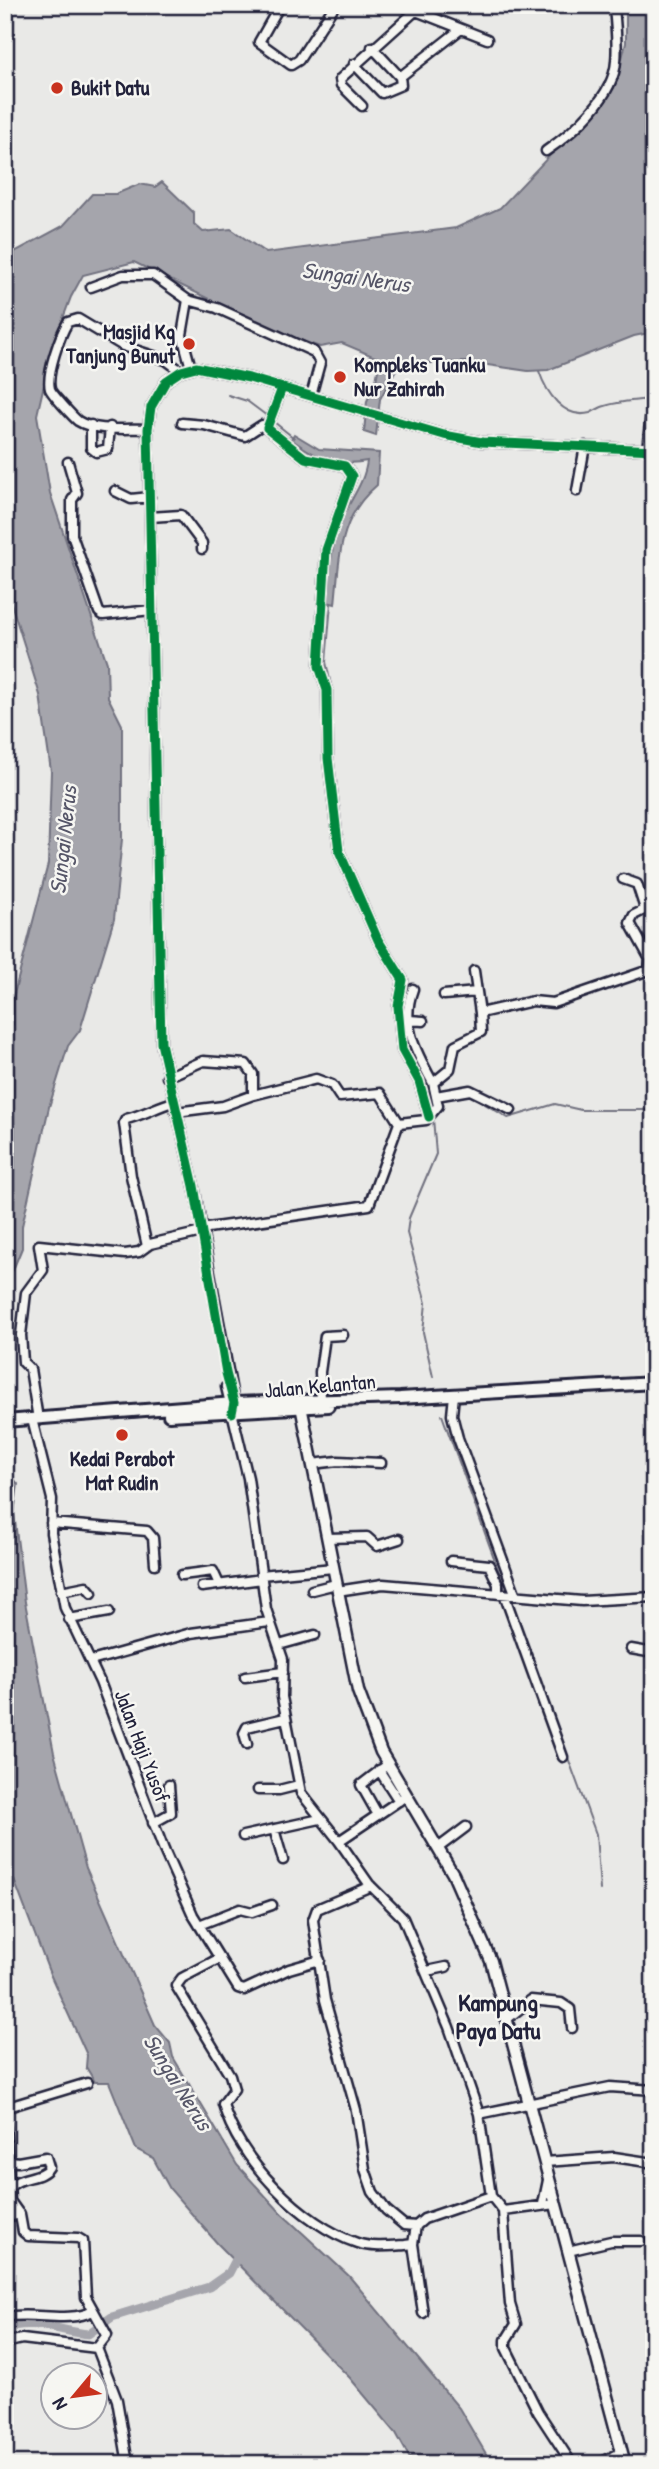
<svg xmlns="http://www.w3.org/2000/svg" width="659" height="2469" font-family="'Patrick Hand',sans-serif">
<rect width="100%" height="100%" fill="#e9e9e7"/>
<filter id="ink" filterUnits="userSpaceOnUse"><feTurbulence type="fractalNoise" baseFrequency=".0143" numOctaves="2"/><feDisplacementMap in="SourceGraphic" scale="14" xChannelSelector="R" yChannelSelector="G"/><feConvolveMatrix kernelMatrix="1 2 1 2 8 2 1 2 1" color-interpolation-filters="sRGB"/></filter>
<g filter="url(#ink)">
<path fill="#a5a5ac" stroke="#71717f" stroke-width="2" d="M 626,5 L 654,5 L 654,332 L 634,336 L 548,370 L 528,371 L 467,362 L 399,364 L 380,399 L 376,436 L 364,432 L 367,401 L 376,381 L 380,359 L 342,343 L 320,347 L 276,332 L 134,262 L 83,275 L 71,297 L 53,345 L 37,415 L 50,493 L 107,663 L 108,697 L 122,725 L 122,839 L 114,919 L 80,1030 L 68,1046 L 49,1107 L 22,1226 L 22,1248 L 12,1272 L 7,1327 L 10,1412 L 5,1413 L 5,1033 L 13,1024 L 13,998 L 48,864 L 51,771 L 40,695 L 5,584 L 5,257 L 63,226 L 92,194 L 116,194 L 140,184 L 155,187 L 162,182 L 194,213 L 194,224 L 203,232 L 231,229 L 266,253 L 456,228 L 500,208 L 614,88 L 626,43 Z
M 294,434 L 319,449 L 379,453 L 377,485 C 338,518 340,557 335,604 L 327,602 C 330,577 330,550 339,526 C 347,503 364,486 367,461 C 337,467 315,457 291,439 Z
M 5,1429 L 8,1472 L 18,1484 L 14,1513 L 25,1602 L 54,1753 L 86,1868 L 155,2025 L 170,2043 L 173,2057 L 237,2165 L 282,2214 L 349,2276 L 459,2408 L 492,2464 L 413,2464 L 396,2433 L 350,2378 L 217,2243 L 170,2189 L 153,2158 L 136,2149 L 109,2082 L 95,2082 L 86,2067 L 87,2055 L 50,1974 L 5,1856 Z"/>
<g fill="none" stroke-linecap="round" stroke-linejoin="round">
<path stroke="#71717f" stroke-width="2" d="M 539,371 C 546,392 564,420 590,413 C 595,411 600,407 605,406 C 619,401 635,401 649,399
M 228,395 L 247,401 L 267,416
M 274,422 L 294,438
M 331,603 L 326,662 L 331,685 L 331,729
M 404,994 L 407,980
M 413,1063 L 425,1082 L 432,1109
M 443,1099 L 470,1095 L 508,1118 L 555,1104 L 581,1110 L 654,1110
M 433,1118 L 436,1154 L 409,1218 L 407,1233 L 426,1303 L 423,1332 L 433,1377
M 442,1415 L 506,1591
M 553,1717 L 596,1834 L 600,1890"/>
<path stroke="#a5a5ac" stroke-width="9" d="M 5,2329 C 30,2317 62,2332 88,2334 L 112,2317 L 209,2287 L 229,2273 L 240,2252"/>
<defs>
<path id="minor" d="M 280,5 L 259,42 L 291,65 L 299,60 L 335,5
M 416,11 L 487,39
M 354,64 L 382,93 L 401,85 L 400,77 L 372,47
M 400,77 L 461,29
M 362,106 L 341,85 L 340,79 L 422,5
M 546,151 C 574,132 614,96 616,61 C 618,43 615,23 614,5
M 91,287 L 123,275 L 153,275 L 188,300 L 217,308 L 314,352 L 320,363 L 311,396
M 188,300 L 182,335 L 191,368
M 282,388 L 267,428 L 305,458 L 345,466 L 352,476 L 326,550 L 319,666 L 327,690 L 328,758 L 339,851 L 378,940 L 403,980 L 398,1006 L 402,1050 L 419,1081 L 429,1117
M 182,423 L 204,425 L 245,436 L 262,425 L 267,428
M 91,425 L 91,448 L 96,452 L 108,449 L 110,427
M 148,429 C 129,428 95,432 78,421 C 74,418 51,393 50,389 C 46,374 60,335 68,322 L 78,319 L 123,346 L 166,360 L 181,371
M 647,450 L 654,385
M 68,462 L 77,493 L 72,500 L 72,535 L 99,612 L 103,615 L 152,610
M 115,491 L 131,499 L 150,497
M 577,491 L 585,446
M 150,517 L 181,515 L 202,543 L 202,549
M 623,879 L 637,884 L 645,909
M 474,971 L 480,1013
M 413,989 C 400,1024 416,1052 433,1083
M 444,995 L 476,992
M 409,1020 L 423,1021
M 167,1077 L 203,1061 L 246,1064 L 253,1074 L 253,1095
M 436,1096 L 470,1090 L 511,1110
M 176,1112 L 223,1106 L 253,1095 L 316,1079 L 332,1085 L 340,1097 L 380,1093 L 399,1123
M 201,1229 L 369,1205 L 399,1123 L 426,1120 L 438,1106 L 433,1083 L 450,1069 L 455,1045 L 481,1032 L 480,1013 L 533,1001 L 553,1003 L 649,970 L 650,959 L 630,923 L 634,915 L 654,905
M 147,1246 L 131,1176 L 124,1123 L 126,1119 C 143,1115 156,1107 173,1102
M 226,1387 L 248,1478 L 266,1609 L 283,1659 L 282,1697 L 301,1793 L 339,1841
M 454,1395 L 452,1415 L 458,1438 L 515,1593
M 321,1400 L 320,1372 L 325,1336 L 343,1335
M 235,1408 L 194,1186 L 161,1043 L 148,429 L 151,407 L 166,381 L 181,371 L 196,367 L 249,378 L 444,435 L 482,442 L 654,450
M 32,1419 L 52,1499 L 51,1533 L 65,1608 L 100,1682 L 164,1850 L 193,1915 L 238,1988 L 244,1990 L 289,1969 L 320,1960
M 38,1419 L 30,1369 L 23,1362 L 21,1335 L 26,1293 L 43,1270 L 39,1245 L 125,1254 L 139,1252 L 150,1244 L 202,1232
M 312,1464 L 338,1461 L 381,1463
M 51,1523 L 147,1531 L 153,1538 L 155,1564
M 327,1538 L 367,1537 L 377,1546 L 399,1539
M 451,1561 L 489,1565 L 498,1584 L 498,1594
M 182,1575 L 213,1571 L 219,1584
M 261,1575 L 333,1568
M 202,1587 L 262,1579
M 312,1590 L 336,1584
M 61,1591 L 86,1586 L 92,1593
M 337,1591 L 383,1584 L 582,1601 L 654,1597
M 504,1594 L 563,1757
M 69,1619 L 109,1612
M 279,1645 L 315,1635
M 631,1649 L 654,1653
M 91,1661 L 191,1633 L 269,1622
M 245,1677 L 283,1672
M 247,1744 L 244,1733 L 247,1727 L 285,1718
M 379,1770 L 399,1801
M 258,1790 L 279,1790 L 299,1785
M 406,1796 L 339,1841 L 369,1884 L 403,1918 L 449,2027 L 479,2114 L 491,2196 L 503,2211 L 510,2304 L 516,2324 L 506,2340 L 506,2348 L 538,2412 L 572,2464
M 378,1815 L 361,1785 L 387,1765
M 153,1823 L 171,1813 L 169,1785
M 274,1829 L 283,1860
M 243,1836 L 320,1819
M 438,1848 L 466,1827
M 371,1886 L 317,1909 L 313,1920 L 325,2000 L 356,2110 L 365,2169 L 373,2192 L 386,2210 L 404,2225 L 416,2226
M 199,1925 L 240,1909 L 252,1912 L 272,1905
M 220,1958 L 182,1978 L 176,1986 L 230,2075 L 234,2089 L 223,2104 C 238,2159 302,2225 357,2243 C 372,2248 390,2246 405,2245 L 413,2244 L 416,2226 L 424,2219 L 491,2196
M 427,1971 L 446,1967
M 507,2019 L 531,2000 L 561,2003 L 570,2009 L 572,2028
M 5,2083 L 5,2100
M 5,2108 L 87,2083
M 5,2112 L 10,2201 L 20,2215 L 23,2232 L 28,2236 L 78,2238 L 83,2241 L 86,2297 L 107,2335 L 97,2348
M 479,2114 L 610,2087 L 654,2090
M 5,2160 L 18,2162 L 46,2157 L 49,2167 C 41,2180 19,2175 9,2188
M 545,2162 L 614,2157 L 654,2163
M 543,2204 L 548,2180
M 503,2211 L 556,2204
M 5,2218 L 20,2214
M 413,2244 L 423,2313
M 568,2251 L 611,2241 L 641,2241
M 5,2317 C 34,2311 67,2324 93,2311
M 5,2343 L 22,2339 L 97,2348
M 97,2348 L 117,2400 L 128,2464
M 598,2464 L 622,2452"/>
<path id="major" d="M 300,1401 L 358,1691 L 381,1752 L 453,1874 L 491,1961 L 625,2464"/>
<path id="highway" d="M 169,1415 L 328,1406
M 5,1421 L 234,1403 L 400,1398 L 654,1383"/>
</defs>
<use href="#minor" stroke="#22223b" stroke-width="13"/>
<use href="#major" stroke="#22223b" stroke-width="15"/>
<use href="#highway" stroke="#22223b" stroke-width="16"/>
<use href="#minor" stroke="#f6f6f2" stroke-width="8"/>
<use href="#major" stroke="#f6f6f2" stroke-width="10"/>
<use href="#highway" stroke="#f6f6f2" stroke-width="10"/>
<defs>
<path id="cycleway" d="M 282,388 L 267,428 L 305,458 L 345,466 L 352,476 L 326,550 L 319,666 L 327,690 L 328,758 L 339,851 L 378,940 L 403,980 L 398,1006 L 402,1050 L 419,1081 L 429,1117
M 232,1413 L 234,1403 L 226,1373 L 194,1186 L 161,1043 L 148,429 L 151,407 L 166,381 L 181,371 L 196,367 L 249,378 L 444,435 L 482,442 L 654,450"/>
</defs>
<use href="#cycleway" stroke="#f6f6f2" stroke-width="13"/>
<use href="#cycleway" stroke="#00873e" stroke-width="9"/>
</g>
</g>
<g fill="#c8321e" stroke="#f6f6f2" stroke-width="2.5">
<circle cx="57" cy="88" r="7"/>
<circle cx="189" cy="344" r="7"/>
<circle cx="340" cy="377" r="7"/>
<circle cx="122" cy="1435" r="7"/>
</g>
<g text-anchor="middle" stroke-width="5" stroke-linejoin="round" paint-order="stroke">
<g font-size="21" font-weight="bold" fill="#22223b" stroke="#f6f6f2" text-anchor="start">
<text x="71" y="95">Bukit Datu</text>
<text x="175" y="339" text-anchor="end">Masjid Kg<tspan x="175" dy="24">Tanjung Bunut</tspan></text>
<text x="354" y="372">Kompleks Tuanku<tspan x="354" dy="24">Nur Zahirah</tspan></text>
<text x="122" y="1466" text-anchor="middle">Kedai Perabot<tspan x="122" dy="24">Mat Rudin</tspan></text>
</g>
<g font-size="21" fill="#22223b" stroke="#f6f6f2">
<text transform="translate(320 1386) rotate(-5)" y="7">Jalan Kelantan</text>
<text transform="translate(142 1746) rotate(69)" y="7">Jalan Haji Yusof</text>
</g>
<g font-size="23" font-style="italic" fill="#565668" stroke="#f6f6f2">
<text transform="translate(356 277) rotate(8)" y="8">Sungai Nerus</text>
<text transform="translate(63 840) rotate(-84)" y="8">Sungai Nerus</text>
<text transform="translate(178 2082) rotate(58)" y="8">Sungai Nerus</text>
</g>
<g font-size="24" font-weight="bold" fill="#22223b" stroke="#f6f6f2">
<text x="498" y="2011">Kampung<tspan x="498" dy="28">Paya Datu</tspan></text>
</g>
</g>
<rect width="659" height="2469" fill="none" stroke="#f6f6f2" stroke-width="28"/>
<rect x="14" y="14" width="631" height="2441" fill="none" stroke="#22223b" stroke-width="2.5" filter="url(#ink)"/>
<g transform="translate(74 2396) rotate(241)"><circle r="33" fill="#f6f6f2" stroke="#a1a1a9" stroke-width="2"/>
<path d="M0-5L12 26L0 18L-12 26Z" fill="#c8321e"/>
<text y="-10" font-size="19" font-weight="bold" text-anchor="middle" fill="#22223b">N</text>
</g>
</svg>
